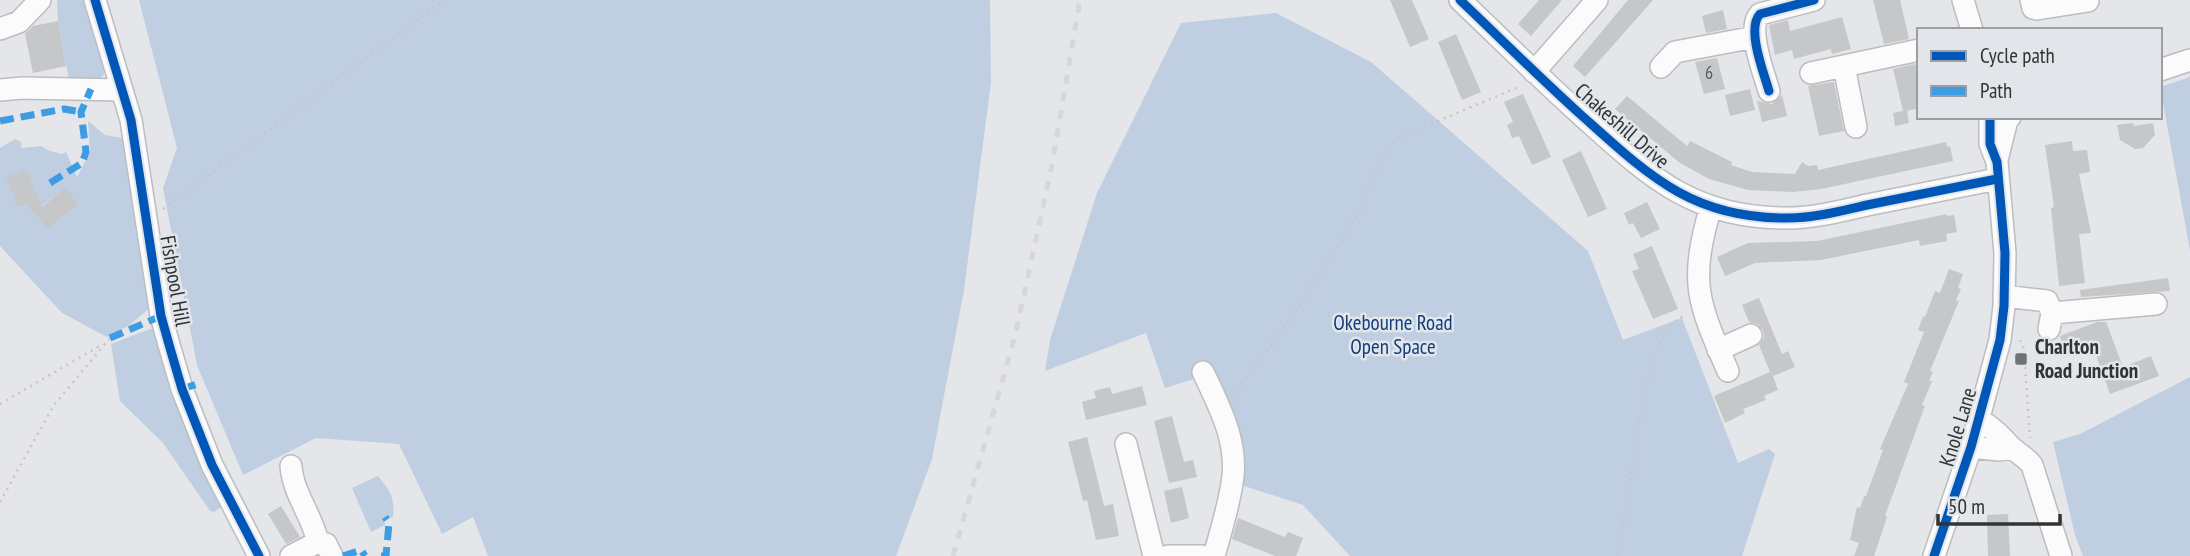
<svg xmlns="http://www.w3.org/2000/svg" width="2190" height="556" font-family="'PT Sans Narrow',sans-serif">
<rect width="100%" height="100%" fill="#e4e6e9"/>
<path fill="#c0cee2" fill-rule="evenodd" d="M 57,0 L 89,0 L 107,62 L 104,74 L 97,83 L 70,86 L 58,21 Z
M 139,0 L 990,0 L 991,82 L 964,290 L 932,459 L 896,556 L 488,556 L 473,517 L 442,534 L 399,444 L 316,438 L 243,475 L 197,365 L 163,188 L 177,148 Z
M 1276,13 L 1371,62 L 1588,251 L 1623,340 L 1682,318 L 1738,463 L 1769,449 L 1775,454 L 1742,556 L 1350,556 L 1303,505 L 1232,482 L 1217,413 L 1201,377 L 1165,388 L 1146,333 L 1045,371 L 1050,340 L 1097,193 L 1181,23 Z
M 2190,77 L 2190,250 L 2160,87 Z
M 88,121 L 105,135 L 128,139 L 153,305 L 130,325 L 107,337 L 62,313 L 0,246 L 0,148 L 15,139 L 21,142 L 22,148 L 41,146 L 50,151 L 62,154 L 66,152 L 77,177 L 90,152 ZM 64,188 L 78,204 L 49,228 L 35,212 Z
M 150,329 L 156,330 L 225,504 L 214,512 L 210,511 L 163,443 L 120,401 L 111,344 Z
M 2190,377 L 2190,556 L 2083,556 L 2075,535 L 2053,442 L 2080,434 Z
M 378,476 C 390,491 395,497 393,517 L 384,520 L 385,525 L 371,532 L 352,488 Z"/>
<path fill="#c5c7c9" d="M 1390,0 L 1412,0 L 1429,39 L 1410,47 Z
M 1539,0 L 1562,0 L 1531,36 L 1518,24 Z
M 1628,0 L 1653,0 L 1585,77 L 1573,66 Z
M 1873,0 L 1900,0 L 1909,39 L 1884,44 Z
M 1723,10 L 1727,29 L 1706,33 L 1702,16 Z
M 1842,17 L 1851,49 L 1832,54 L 1831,49 L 1794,59 L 1792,50 L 1775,55 L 1769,25 L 1788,20 L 1790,31 Z
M 58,21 L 66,66 L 33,73 L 25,34 L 33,26 Z
M 1456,34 L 1481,92 L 1462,100 L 1438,42 Z
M 1717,58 L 1725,89 L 1704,94 L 1695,62 Z
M 1915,64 L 1919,74 L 1919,108 L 1907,111 L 1909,123 L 1895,126 L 1893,113 L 1903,111 L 1893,69 Z
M 1834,82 L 1844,131 L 1819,136 L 1808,86 Z
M 1750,89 L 1755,110 L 1730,116 L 1725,95 Z
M 1523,94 L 1551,157 L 1532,165 L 1519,136 L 1512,138 L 1507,125 L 1513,122 L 1504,102 Z
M 1782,95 L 1787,116 L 1762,122 L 1757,101 L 1772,104 Z
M 1627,96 L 1687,146 L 1690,141 L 1732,162 L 1731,165 L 1752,172 L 1795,174 L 1802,162 L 1808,166 L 1817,165 L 1818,170 L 1946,142 L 1947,147 L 1950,146 L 1953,161 L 1821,189 L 1793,192 L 1748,190 L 1709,179 L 1680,163 L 1615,109 Z
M 2133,123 L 2134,126 L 2153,123 L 2155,135 L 2143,148 L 2135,149 L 2120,140 L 2117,125 Z
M 2072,141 L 2073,151 L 2087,150 L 2090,172 L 2079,174 L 2091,233 L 2079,234 L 2085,283 L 2059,286 L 2051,208 L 2054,207 L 2045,145 Z
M 1581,151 L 1607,209 L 1588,217 L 1562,160 Z
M 26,169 L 42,207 L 65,187 L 78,204 L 49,228 L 47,228 L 27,204 L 18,207 L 6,178 Z
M 1647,202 L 1660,229 L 1641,238 L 1633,223 L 1629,225 L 1624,213 Z
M 1947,214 L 1947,216 L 1954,215 L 1957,232 L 1946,234 L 1947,241 L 1920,246 L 1919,240 L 1821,260 L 1755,263 L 1725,276 L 1717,257 L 1748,243 L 1817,241 Z
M 1652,246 L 1678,309 L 1653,319 L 1632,271 L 1639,269 L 1633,254 Z
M 1949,269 L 1963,274 L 1958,288 L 1961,289 L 1956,300 L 1959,301 L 1930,371 L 1933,372 L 1929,381 L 1932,381 L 1922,405 L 1925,406 L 1885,516 L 1887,517 L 1874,556 L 1854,556 L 1859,543 L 1850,540 L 1857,507 L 1860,508 L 1864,496 L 1866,496 L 1883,450 L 1880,449 L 1908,384 L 1904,382 L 1924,332 L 1918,330 L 1923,316 L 1925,317 L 1935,291 L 1940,293 Z
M 2168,278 L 2170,291 L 2081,297 L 2080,290 Z
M 1759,298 L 1782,354 L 1788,351 L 1795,367 L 1773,376 L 1778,390 L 1764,396 L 1766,400 L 1743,409 L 1745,413 L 1725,423 L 1714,396 L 1770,372 L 1759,345 L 1764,337 L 1763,330 L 1758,324 L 1749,322 L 1742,305 Z
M 2097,322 L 2106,322 L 2123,367 L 2151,356 L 2159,376 L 2110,394 L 2093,347 L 2066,357 L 2060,336 Z
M 1142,386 L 1147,405 L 1086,420 L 1082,402 L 1096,398 L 1094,391 L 1110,387 L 1112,394 Z
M 1172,416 L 1184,462 L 1193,460 L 1197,477 L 1169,483 L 1154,421 Z
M 1087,437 L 1104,506 L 1113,504 L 1119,536 L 1096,540 L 1087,500 L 1083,501 L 1068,442 Z
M 1182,487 L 1189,518 L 1171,523 L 1164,491 Z
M 281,506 L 300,537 L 286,544 L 268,514 Z
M 2008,514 L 2010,556 L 1988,556 L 1987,515 Z
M 1238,518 L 1285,537 L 1288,532 L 1303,538 L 1296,556 L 1275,556 L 1232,539 Z"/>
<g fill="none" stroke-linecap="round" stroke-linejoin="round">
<defs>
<path id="minor" d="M 95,0 L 131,120 L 161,316 L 170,348 L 182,389 L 212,465 L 259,556
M 1460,0 C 1500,38 1539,77 1580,114 C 1647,174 1691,219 1788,218 C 1814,218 1841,211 1867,205 C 1910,196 1954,188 1997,179
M 1963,0 L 1972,30
M 2031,0 L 2033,8 L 2037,9 L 2088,1
M 0,29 L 19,22 L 40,0
M 1844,66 L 1856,127
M 1661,67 L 1675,52 L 1755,37
M 2160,70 L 2190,60
M 1534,72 L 1597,0
M 1811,73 L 1919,50
M 0,90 L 22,88 L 120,90
M 1769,91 C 1764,73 1746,29 1760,14 L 1814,0
M 1997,160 L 2007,120 L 2010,117
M 1711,206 C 1689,282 1697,301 1728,371
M 2004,296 L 2047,301 L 2052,313 L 2049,329
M 2052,313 L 2156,304
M 1718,350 L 1751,335
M 1203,372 C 1218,404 1237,439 1233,476 C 1230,503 1221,530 1214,556
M 1979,419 C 1993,428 1999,434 2010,446 C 2017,453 2026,457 2032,465 L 2061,556
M 1126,444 L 1154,556
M 1971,447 L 1999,450 L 2012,448
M 291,466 C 293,494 312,515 318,542
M 291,556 L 318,542 L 326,544 L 332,556
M 1168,556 L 1202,556
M 1934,556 L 1971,447 L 2000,340 L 2004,306 L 2005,253 L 1997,162 L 1990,144 L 1990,117"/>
</defs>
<use href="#minor" stroke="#bbbdbf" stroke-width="24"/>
<path stroke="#c6c6c7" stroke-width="2.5" stroke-dasharray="2 5" stroke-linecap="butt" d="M 163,209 L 444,0
M 2020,340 L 2024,349 L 2030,438
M 1233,396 C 1277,339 1319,279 1356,217 C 1371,191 1375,157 1400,137 L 1521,86
M 0,404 L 103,344
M 0,502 L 54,405 L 110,338
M 1618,556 L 1640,417 L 1653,360 L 1666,327 L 1686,314"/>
<use href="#minor" stroke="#fbfbfc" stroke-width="21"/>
<path stroke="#d6d7d7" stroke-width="5" stroke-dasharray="9 9" stroke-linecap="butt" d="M 953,556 L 1015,336 L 1052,165 L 1080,0"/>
<path stroke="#3e9de2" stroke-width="7" stroke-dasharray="14 7" stroke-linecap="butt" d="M 0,121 L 64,109 L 81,112
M 50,183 L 82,163 L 86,152 L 81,112 L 91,89
M 110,338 L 161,316
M 182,389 L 200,383
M 343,556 L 361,550 L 365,556
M 381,556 L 386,556 L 389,523 L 385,517"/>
<defs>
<path id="cycleway" d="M 95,0 L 131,120 L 161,316 L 170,348 L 182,389 L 212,465 L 259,556
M 1460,0 C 1500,38 1539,77 1580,114 C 1647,174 1691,219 1788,218 C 1814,218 1841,211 1867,205 C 1910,196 1954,188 1997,179
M 1769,91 C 1764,73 1746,29 1760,14 L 1814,0
M 1934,556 L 1971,447 L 2000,340 L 2004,306 L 2005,253 L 1997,162 L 1990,144 L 1990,117"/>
</defs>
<use href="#cycleway" stroke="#e2e6eb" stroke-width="13"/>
<use href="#cycleway" stroke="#0057b8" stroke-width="9"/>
</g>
<rect fill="#707274" stroke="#e2e6eb" stroke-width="2.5" x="2014" y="352" width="14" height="14" rx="3.5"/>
<g text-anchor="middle" stroke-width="5" stroke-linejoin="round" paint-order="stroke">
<g font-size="18" fill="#56585a">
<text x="1709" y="79">6</text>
</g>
<g font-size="21" fill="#313335" stroke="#e2e6eb">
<text transform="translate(1622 126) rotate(41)" y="7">Chakeshill Drive</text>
<text transform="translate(175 281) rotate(80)" y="7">Fishpool Hill</text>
<text transform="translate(1958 427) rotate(-73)" y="7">Knole Lane</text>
</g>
<g font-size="21" fill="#103e7e" stroke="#e2e6eb">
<text x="1393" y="330">Okebourne Road<tspan x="1393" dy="24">Open Space</tspan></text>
</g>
<g font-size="21" font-weight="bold" fill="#313335" stroke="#e2e6eb" text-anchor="start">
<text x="2035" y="354">Charlton<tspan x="2035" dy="24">Road Junction</tspan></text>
</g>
</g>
<rect x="1917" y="28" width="245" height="91" fill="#e2e6eb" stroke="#9b9ea2" stroke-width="2"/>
<rect x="1931" y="51" width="35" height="10" fill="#0057b8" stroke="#9b9ea2" stroke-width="2"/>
<text x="1980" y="63" font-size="21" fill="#313335">Cycle path</text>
<rect x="1931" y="86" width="35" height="10" fill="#3e9de2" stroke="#9b9ea2" stroke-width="2"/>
<text x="1980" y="98" font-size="21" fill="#313335">Path</text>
<path d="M1938 514v10h122v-10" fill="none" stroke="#313335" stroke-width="3.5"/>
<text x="1948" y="514" font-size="21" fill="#313335" stroke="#e2e6eb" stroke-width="5" paint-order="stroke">50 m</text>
</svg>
